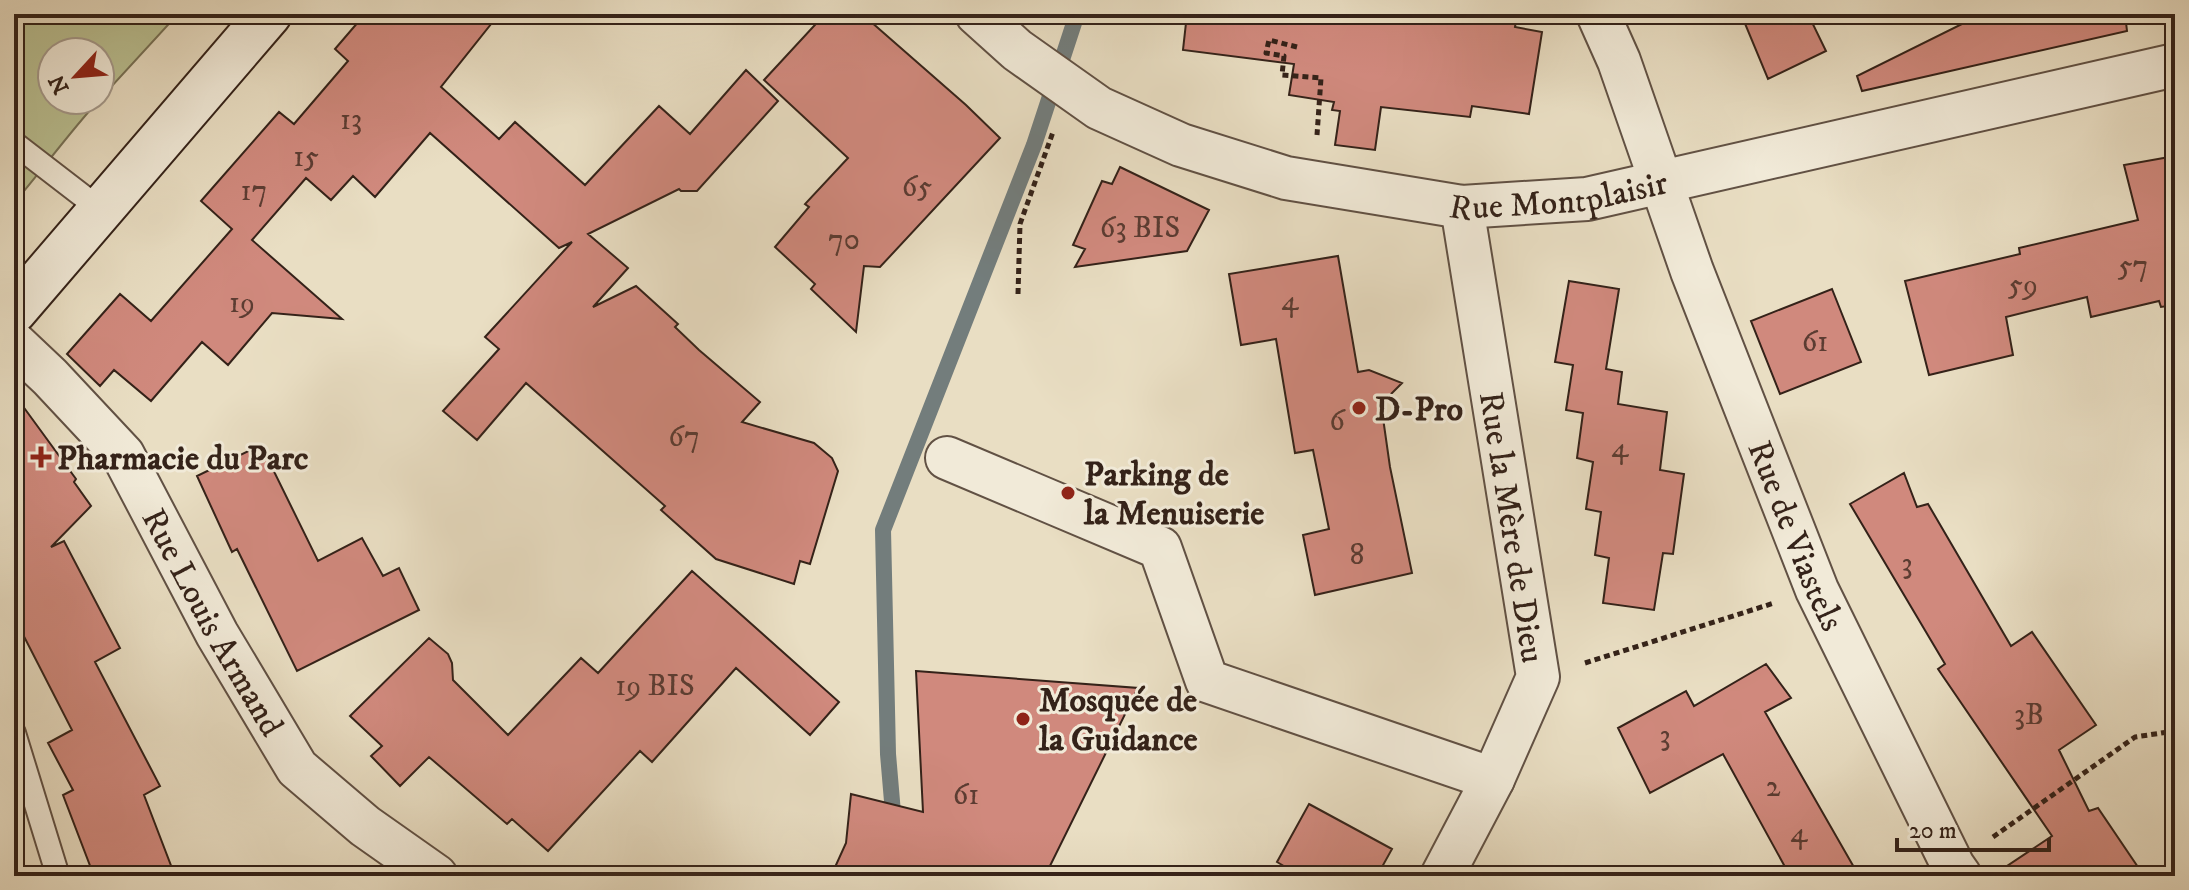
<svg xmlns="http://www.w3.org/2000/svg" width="2189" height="890" font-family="'IM FELL DW Pica',serif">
<rect width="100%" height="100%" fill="#e9dec3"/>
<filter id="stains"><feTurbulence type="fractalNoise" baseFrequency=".0025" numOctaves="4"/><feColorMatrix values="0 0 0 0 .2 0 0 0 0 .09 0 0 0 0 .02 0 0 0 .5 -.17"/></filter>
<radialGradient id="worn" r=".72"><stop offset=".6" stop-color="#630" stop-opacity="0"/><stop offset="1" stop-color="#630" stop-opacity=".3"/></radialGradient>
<path fill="#bac092" stroke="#777156" stroke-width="2" d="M 14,14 L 178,14 L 100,99 L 100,52 L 52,52 L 52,100 L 99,100 C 69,133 43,169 14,203 Z"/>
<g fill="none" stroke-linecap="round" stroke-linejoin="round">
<path stroke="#737d7c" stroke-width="16" d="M 889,822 L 893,813 L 888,754 L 883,530 L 1034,145 L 1077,14"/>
</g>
<path fill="#d0897d" stroke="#342219" stroke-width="2" d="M 365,14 L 499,14 L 441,87 L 499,139 L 515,122 L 585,185 L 659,106 L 690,134 L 746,70 L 778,101 L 697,191 L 681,191 L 679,189 L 588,234 L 628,268 L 593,307 L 636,286 L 678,324 L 675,327 L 699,350 L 760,402 L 742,422 L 814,443 L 832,458 L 838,471 L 810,564 L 800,561 L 794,584 L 716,559 L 661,510 L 665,506 L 526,383 L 477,440 L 443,411 L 499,349 L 485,337 L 572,242 L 559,248 L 430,133 L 375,197 L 353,176 L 331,200 L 306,178 L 252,240 L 342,319 L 272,313 L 228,365 L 202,342 L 151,401 L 114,370 L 100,386 L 67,354 L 120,294 L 151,321 L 232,229 L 201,201 L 279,112 L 294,124 L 348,61 L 335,49 Z
M 825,14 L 862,14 L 966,105 L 1000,138 L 880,267 L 864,266 L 856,332 L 811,289 L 815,284 L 775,247 L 809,207 L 805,204 L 848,158 L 764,80 Z
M 1187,14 L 1517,14 L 1515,27 L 1542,32 L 1529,114 L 1472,106 L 1470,117 L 1381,107 L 1375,150 L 1335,145 L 1340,111 L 1332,110 L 1334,102 L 1289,95 L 1294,64 L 1183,50 Z
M 1741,14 L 1808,14 L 1826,51 L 1768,79 Z
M 1982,14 L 2125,14 L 2127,31 L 1862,91 L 1857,76 Z
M 2175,156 L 2175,305 L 2161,307 L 2159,301 L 2091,317 L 2087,297 L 2006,317 L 2013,355 L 1929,375 L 1905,281 L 2020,254 L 2019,248 L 2138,220 L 2124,165 Z
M 1120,167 L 1209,210 L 1187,251 L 1075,267 L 1085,249 L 1073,245 L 1102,181 L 1112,184 Z
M 1338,256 L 1358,372 L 1369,370 L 1402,383 L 1381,404 L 1390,467 L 1412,573 L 1315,595 L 1303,535 L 1329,529 L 1313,450 L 1295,453 L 1276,339 L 1241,345 L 1229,274 Z
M 1569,281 L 1619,289 L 1606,369 L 1622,372 L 1618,404 L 1667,412 L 1660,470 L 1684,474 L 1673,554 L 1663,553 L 1654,610 L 1603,603 L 1609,558 L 1595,555 L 1601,512 L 1586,509 L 1593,462 L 1577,458 L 1583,413 L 1566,410 L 1573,365 L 1555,362 Z
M 1832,289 L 1861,362 L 1780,394 L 1751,321 Z
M 14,394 L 76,479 L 74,482 L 91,506 L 51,547 L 64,541 L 120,648 L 95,662 L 160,786 L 144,795 L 175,876 L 94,876 L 63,795 L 73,790 L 48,743 L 72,730 L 14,617 Z
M 261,445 L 318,561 L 362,538 L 383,576 L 399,568 L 419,610 L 297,671 L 237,549 L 232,552 L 197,476 Z
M 1904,473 L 1917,507 L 1928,504 L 2011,646 L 2032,632 L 2096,725 L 2059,750 L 2089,811 L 2098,808 L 2144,876 L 1992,876 L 2052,836 L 1938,669 L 1945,664 L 1850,504 Z
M 692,571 L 839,702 L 810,735 L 736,668 L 652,762 L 640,751 L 548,851 L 512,819 L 507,824 L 429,757 L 400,786 L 371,756 L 382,746 L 350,716 L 429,638 L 448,654 L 452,663 L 453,680 L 508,735 L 581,658 L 598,673 Z
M 1766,664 L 1791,698 L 1765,712 L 1859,876 L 1790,876 L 1723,754 L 1650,793 L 1618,728 L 1686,691 L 1694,706 Z
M 916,671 L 1138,688 L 1045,876 L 831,876 L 846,843 L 851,794 L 923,812 Z
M 1309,804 L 1392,849 L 1377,876 L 1301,876 L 1277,862 Z"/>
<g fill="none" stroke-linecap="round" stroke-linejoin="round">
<defs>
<path id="lane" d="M 14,143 L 101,210
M 14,733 L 58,876"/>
<g id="street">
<path id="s1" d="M 977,14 L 1017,50 L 1099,108 L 1181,145 L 1286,178 L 1462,207 L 1587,199 L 2175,65"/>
<path id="s2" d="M 1598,14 L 1619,61 L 1692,271 L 1817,590 L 1953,866 L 1960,876"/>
<path id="s3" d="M 14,343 L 50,377 L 123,455 L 217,634 L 297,768 L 365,826 L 436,876"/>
<path d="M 947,458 L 1160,548 L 1207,681 L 1493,779"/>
<path d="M 1442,876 L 1493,779 L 1538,677 L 1462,207"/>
</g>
<path id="secondary" d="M 14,311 L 269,14"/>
</defs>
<use href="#lane" stroke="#615144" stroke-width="26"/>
<use href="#street" stroke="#615144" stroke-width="46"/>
<use href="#secondary" stroke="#342219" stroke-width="48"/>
<path stroke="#342219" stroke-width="5" stroke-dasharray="6 4" stroke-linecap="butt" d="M 1297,47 L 1269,40 L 1266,53 L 1284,56 L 1282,75 L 1321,78 L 1317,135
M 1018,294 L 1020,224 L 1053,132
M 1585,663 L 1774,603
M 1993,837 L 2135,737 L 2175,731"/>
<use href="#lane" stroke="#f1ead8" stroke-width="22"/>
<use href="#street" stroke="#f1ead8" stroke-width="42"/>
<use href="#secondary" stroke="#f1ead8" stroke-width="44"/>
</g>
<g fill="#8f2418" stroke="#f1ead8" stroke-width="3">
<circle cx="1359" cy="408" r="8"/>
<path d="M37 445h8v8h8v8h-8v8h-8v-8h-8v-8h8z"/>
<circle cx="1068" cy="493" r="8"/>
<circle cx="1023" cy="719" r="8"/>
</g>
<g text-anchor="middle" stroke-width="6" stroke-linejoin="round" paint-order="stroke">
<g font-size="30" fill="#5b3c32">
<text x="351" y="129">13</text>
<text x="306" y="166">15</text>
<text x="917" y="196">65</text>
<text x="254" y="200">17</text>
<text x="1140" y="237">63 BIS</text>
<text x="844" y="249">70</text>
<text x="2133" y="275">57</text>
<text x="2023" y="294">59</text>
<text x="1290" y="310">4</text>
<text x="242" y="312">19</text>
<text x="1815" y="351">61</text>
<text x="1337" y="430">6</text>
<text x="684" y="446">67</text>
<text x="1620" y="457">4</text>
<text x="1357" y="564">8</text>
<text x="1907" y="573">3</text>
<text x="655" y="695">19 BIS</text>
<text x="2029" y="724">3B</text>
<text x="1665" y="745">3</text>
<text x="1773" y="796">2</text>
<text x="966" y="804">61</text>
<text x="1799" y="842">4</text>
</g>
<g font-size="34" fill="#342219" stroke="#f1ead8">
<text dy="12" stroke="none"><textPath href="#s1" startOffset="630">Rue Montplaisir</textPath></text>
<text transform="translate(1513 527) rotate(81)" y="12">Rue la Mère de Dieu</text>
<text dy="12" stroke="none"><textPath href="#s2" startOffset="558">Rue de Viastels</textPath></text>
<text dy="12" stroke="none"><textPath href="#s3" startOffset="346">Rue Louis Armand</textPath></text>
</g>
<g font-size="34" font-weight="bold" fill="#342219" stroke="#f1ead8" text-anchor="start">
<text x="1375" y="420">D-Pro</text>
<text x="57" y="469">Pharmacie du Parc</text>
<text x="1084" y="485">Parking de<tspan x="1084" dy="39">la Menuiserie</tspan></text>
<text x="1039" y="711">Mosquée de<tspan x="1039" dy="39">la Guidance</tspan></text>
</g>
</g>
<rect width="2189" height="890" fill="none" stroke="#e9dec3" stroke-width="48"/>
<rect x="16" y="16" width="2157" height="858" fill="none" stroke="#342219" stroke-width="4"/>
<rect x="24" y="24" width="2141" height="842" fill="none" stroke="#342219" stroke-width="2"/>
<g transform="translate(76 76) rotate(244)"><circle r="38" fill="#f1ead8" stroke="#a59a8c" stroke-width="2"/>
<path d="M0-6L14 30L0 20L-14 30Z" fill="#8f2418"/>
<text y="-12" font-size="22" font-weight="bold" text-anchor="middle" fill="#342219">N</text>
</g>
<path d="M1897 838v12h152v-12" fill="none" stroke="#342219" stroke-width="4"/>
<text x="1909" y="838" font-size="24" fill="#342219" stroke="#f1ead8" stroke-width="6" paint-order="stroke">20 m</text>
<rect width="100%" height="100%" filter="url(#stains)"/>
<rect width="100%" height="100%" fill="url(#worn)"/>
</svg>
